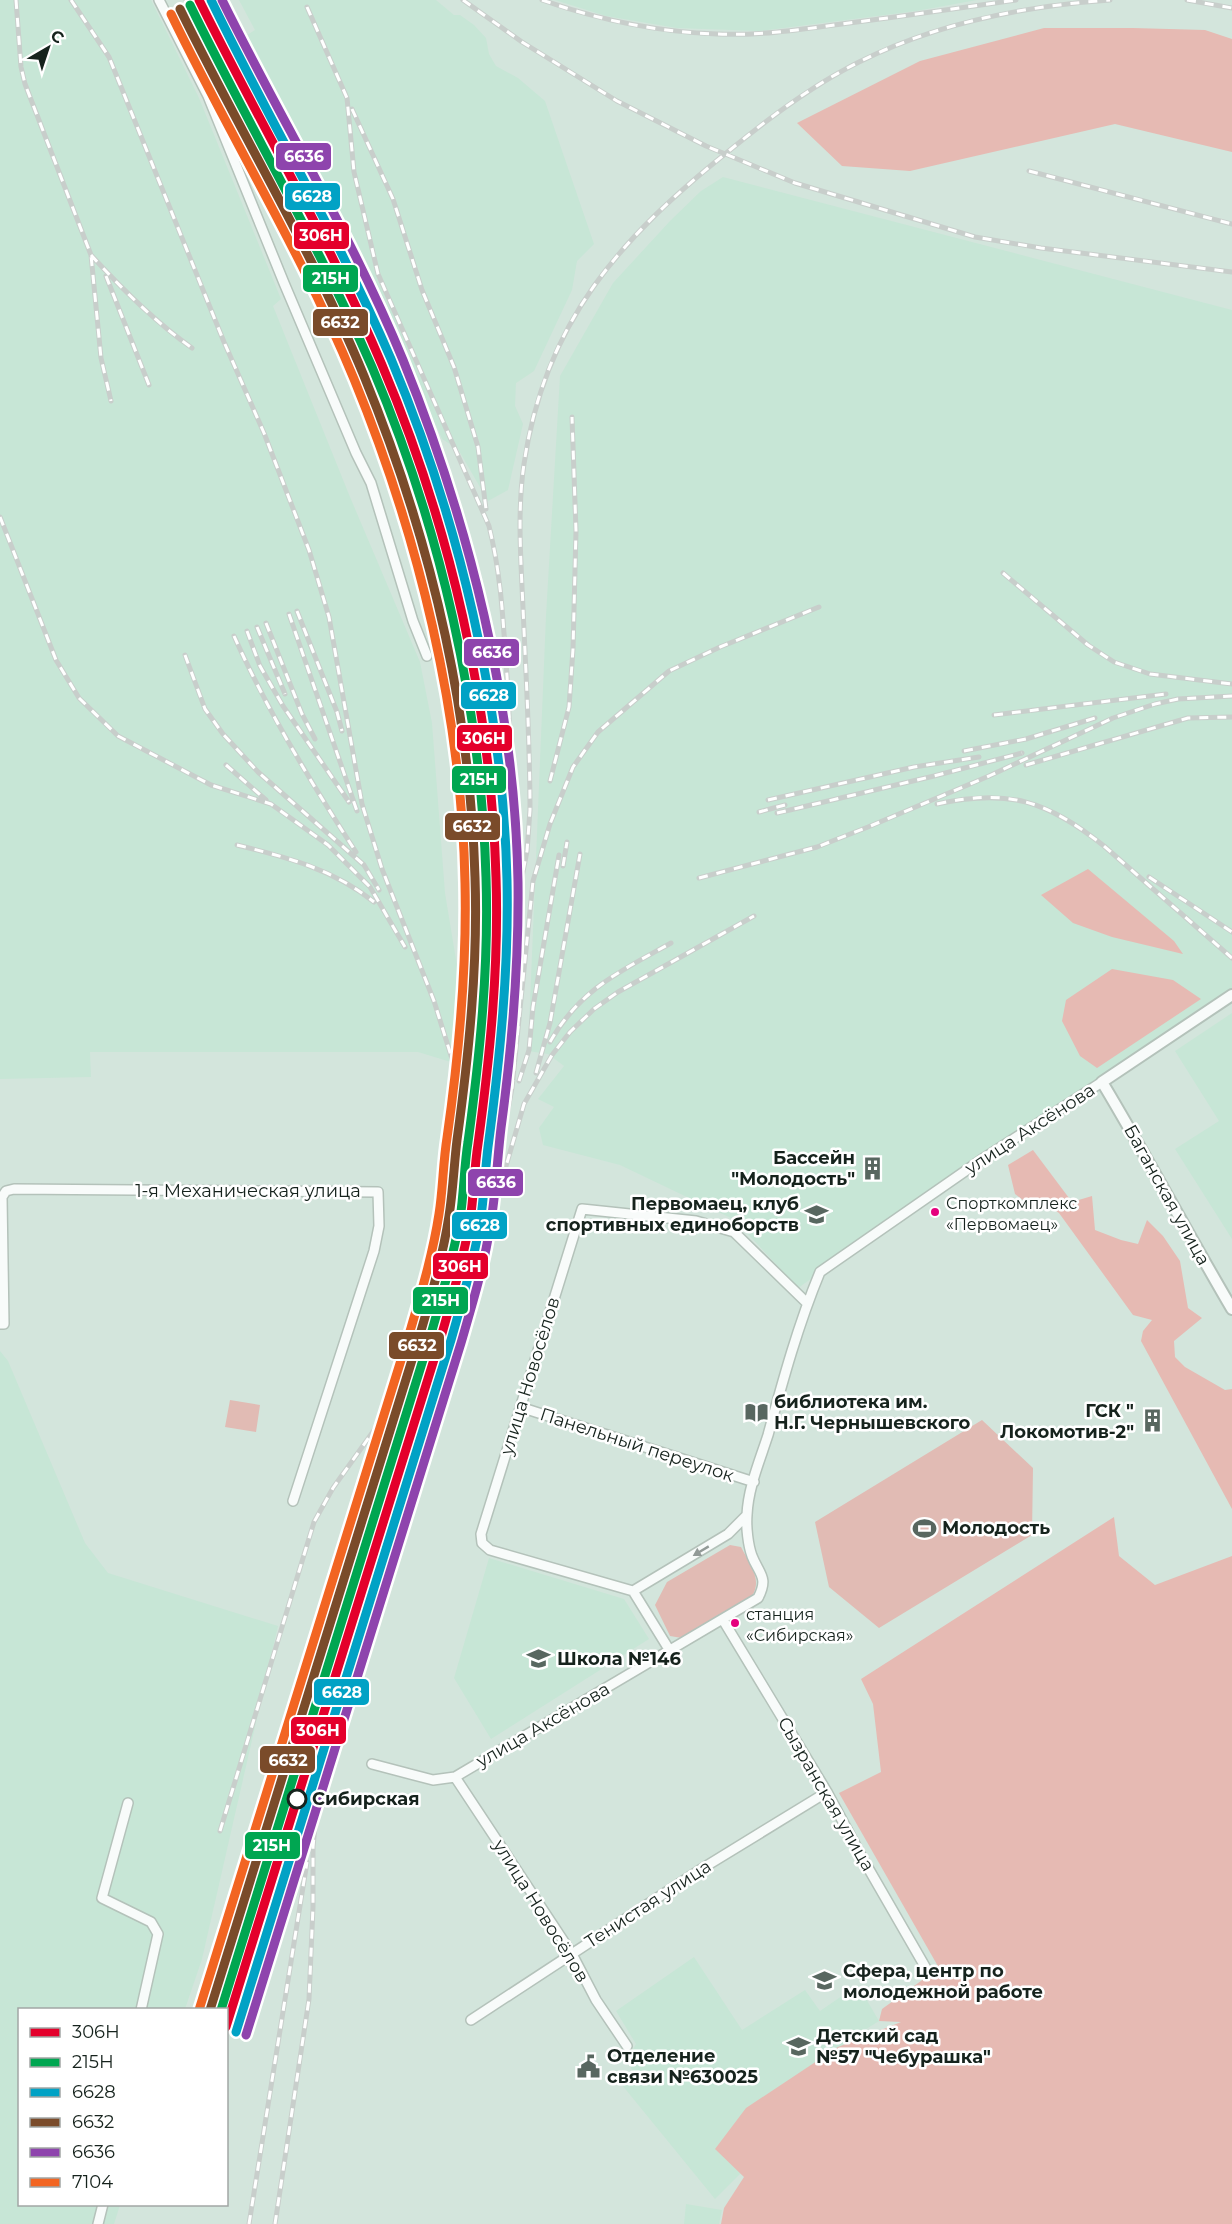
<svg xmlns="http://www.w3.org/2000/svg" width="1232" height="2224" font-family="Montserrat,sans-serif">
<rect width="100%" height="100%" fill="#d3e5dc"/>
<path fill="#c7e6d6" d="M 0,0 L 151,0 L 199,98 L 281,299 L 273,306 L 350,497 L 420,662 L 432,723 L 445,893 L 474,1069 L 418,1052 L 90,1052 L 91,1077 L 0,1079 Z
M 239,0 L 436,0 L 454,15 L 460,15 L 474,25 L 486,38 L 489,54 L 496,66 L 518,78 L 545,101 L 594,244 L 577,261 L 572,290 L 534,371 L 516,383 L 515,406 L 523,424 L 508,490 L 488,501 L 458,449 L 442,439 L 377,294 L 370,295 L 247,35 L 255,30 Z
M 555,0 L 977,0 L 916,11 L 760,31 L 677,28 L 606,16 Z
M 723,177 L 1232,310 L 1232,989 L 1112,1068 L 798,1288 L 735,1220 L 620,1165 L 543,1145 L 539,1128 L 554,1107 L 538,1099 L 564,1066 L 548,1054 L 528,1051 L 546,616 L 560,376 L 613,283 L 670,221 L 701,191 Z
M 1232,1013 L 1232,1239 L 1175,1149 L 1219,1121 L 1175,1051 Z
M 0,1351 L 8,1361 L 85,1543 L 108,1573 L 278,1626 L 202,1959 L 185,2009 L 20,2010 L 20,2204 L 120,2205 L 114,2224 L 0,2224 Z
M 489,1558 L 624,1599 L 649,1639 L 491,1739 L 454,1678 Z
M 694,1957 L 742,2030 L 805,1990 L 820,2011 L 858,1985 L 879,2021 L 849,2040 L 854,2050 L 763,2151 L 715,2199 L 622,2085 L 633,2072 L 627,2060 L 636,2044 L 616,2011 Z
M 686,2204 L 722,2210 L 719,2224 L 684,2224 Z"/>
<path fill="#e1bbb4" d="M 230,1400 L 260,1405 L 256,1432 L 225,1427 Z
M 982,1420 L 1033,1468 L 1032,1535 L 879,1628 L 829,1587 L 815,1522 Z
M 730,1545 L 741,1547 C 749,1563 763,1579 752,1596 L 682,1638 L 670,1636 L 655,1605 L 667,1582 Z"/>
<path fill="#e6bab3" d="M 1044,28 L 1133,28 L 1205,30 L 1232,39 L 1232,152 L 1115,124 L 910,171 L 842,166 L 797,123 L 920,61 Z
M 1088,869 L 1174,941 L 1183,954 L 1112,937 L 1073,923 L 1041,895 Z
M 1112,969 L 1173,980 L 1201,999 L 1097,1068 L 1080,1056 L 1062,1021 L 1066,1000 Z
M 1033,1150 L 1072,1202 L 1092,1196 L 1095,1230 L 1121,1240 L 1138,1244 L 1147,1220 L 1163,1236 L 1180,1261 L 1188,1308 L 1202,1318 L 1174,1341 L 1175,1357 L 1185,1367 L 1225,1390 L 1232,1389 L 1232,1509 L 1141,1341 L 1143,1331 L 1152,1320 L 1133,1315 L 1059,1213 L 1042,1201 L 1027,1203 L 1015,1194 L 1008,1165 Z
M 1114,1517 L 1119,1556 L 1155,1585 L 1232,1556 L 1232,2224 L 721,2224 L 724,2208 L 744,2177 L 715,2149 L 746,2108 L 838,2047 L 901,2022 L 879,2021 L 882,2009 L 939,1968 L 839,1793 L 881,1772 L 873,1704 L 861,1679 Z"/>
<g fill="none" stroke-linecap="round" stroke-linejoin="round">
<defs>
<path id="minor" d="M 159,0 L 208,96 L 284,283 L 356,453 L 371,483 L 413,621 L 427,656
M 0,1324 L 4,1324 L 2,1197 L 6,1191 L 14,1189 L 378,1192 L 379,1226 L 374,1251 L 293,1501
M 520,1407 L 754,1482
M 633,1591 L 490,1550 L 482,1543 L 481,1534 L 582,1209 L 696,1221 L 734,1232 L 807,1303
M 723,1620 L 827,1792 L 863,1859 L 927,1970
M 670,1651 L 633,1591 L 728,1534 L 747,1515
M 372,1764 L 433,1780 L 455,1777 L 758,1598 C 769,1577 759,1574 752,1556 C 748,1545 746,1527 747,1515 C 748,1488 760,1460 768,1435 C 783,1380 798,1325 820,1272 L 984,1158 L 1102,1082
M 455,1777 L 572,1954 L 596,2000 L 627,2046
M 128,1803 L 102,1898 L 151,1922 L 158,1934 L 141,2010
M 471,2020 L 703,1868 L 827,1792
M 98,2224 L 103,2204"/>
<path id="tertiary" d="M 1232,995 L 1102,1082 C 1147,1157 1188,1234 1232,1309"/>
</defs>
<use href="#minor" stroke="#b4c2ba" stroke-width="12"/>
<use href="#tertiary" stroke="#b4c2ba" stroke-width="14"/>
<use href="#minor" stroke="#f8fbfa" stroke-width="9"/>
<use href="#tertiary" stroke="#f8fbfa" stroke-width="10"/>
<defs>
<path id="rail" d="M 16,0 L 21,67 L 25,84 L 91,255 L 101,358 L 111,401
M 71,0 L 109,57 L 224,342 L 264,433 L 309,550 L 329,617 L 362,804 L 382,869 L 434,1001 L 453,1062 L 460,1133 L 457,1178 L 449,1222 L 438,1265 L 405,1376
M 186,0 L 253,110
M 463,0 L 522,42 L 617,101 L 706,146 L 795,183 L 975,237 L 1041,248 L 1232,272
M 542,0 C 599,20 656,32 717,34 C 761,36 805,29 849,23 C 904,16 960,8 1016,0
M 1187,0 L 1232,8
M 307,7 L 347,98 L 354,172 L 378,274 L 489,526 C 502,579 503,623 507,676 C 511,747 514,817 513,888
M 352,109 L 393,199 L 422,290 L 454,367 L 478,447 L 486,509
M 1029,171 L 1232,224
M 91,255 C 122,289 154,321 192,348
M 106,276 L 149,385
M 0,517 L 56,660 L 79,698 L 118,736 L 211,785 L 271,804 L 328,845 L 370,887 L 405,947
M 1003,573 L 1088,645 L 1114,662 L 1150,674 L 1232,684
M 297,611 L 337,712 L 342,731
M 289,614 L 357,811
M 266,623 L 302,714 L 315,739
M 257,627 L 285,694
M 247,631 L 260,666 L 283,706 L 349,802
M 234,636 C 268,712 311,783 356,852
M 185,655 L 205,709 L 223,734 L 258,772 L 364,865 L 379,890
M 994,715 L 1166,694
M 964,751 L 1026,739 L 1095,718
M 226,765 L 266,800
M 1026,765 L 1188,718 L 1232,717
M 550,781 L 569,707 L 573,649 L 576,531 L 572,417
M 768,800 L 914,767 L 979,757
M 937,804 C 1009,788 1047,801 1104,846 L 1232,958
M 759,812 L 785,805
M 777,813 L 934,776 L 1022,753
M 237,845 C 286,857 333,869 374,902
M 563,866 L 567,842
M 1149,877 L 1232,932
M 699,878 L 817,847 L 868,827 L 989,776 L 1113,718 L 1155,704 L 1178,699 L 1232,696
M 550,1042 C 580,989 621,971 671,943
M 536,1073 L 550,1023 L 580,854
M 519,1081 L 529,1050 L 533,1007 L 559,855
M 502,1180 L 524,1104 L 552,1055 L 570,1032 L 594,1009 L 618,992 L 754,916
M 472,1208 L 492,1109 L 513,924 L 527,851 L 530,810 C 530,743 526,676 523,608 C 521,561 517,511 524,464 C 545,321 621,237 730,150 C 770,117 813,85 859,62 C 936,23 1025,6 1110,0
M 482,1248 L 512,1088 L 533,881 L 550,824 L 573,767 L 598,732 L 669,671 L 720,647 L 819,607
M 420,1458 L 429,1401
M 220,1831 L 314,1522 L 333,1488 L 387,1412 L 398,1394
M 249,2224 L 307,1862
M 275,2224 L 309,1999 L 313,1907 L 313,1847 L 320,1777"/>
</defs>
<use href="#rail" stroke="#c8cecb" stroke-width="5"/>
<use href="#rail" stroke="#fff" stroke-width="3" stroke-dasharray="9" stroke-linecap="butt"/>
<defs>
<path id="rail-1" d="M 199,0 C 259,122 329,239 382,365 C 450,526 491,703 496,877 C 499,967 490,1056 478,1144 C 474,1170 474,1195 470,1221 C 463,1260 452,1299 441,1337 L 226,2027"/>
<path id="rail-2" d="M 190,5 C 249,126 318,243 372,367 C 440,527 481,704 486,877 C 489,966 480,1054 468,1142 C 464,1167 464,1193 460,1219 C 453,1258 442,1296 431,1334 L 221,2010"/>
<path id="rail-3" d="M 211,0 C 269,120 338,236 391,359 C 459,520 503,705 507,880 C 509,969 500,1058 488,1147 C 485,1172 484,1198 480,1224 C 473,1263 462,1302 451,1340 L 236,2032"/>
<path id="rail-4" d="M 180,9 C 240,132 312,250 364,376 C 429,535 470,705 475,877 C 478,965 469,1053 457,1140 C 454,1165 453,1191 449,1216 C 443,1255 432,1293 421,1331 L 210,2010"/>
<path id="rail-5" d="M 222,0 C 281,120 352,236 403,360 C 469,523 515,705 518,882 C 519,964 512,1047 501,1128 C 497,1161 496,1194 490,1227 C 484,1266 472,1305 461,1343 L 246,2035"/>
<path id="rail-6" d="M 171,14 C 230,136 302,253 354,379 C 418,535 462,713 465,883 C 467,968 459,1054 447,1138 C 443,1163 443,1189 439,1214 C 433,1253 422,1290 411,1328 L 199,2010"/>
</defs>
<use href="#rail-1" stroke="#fff" stroke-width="14"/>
<use href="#rail-2" stroke="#fff" stroke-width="14"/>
<use href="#rail-3" stroke="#fff" stroke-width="14"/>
<use href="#rail-4" stroke="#fff" stroke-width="14"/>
<use href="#rail-5" stroke="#fff" stroke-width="14"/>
<use href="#rail-6" stroke="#fff" stroke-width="14"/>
<use href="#rail-1" stroke="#e4002b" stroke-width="9"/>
<use href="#rail-2" stroke="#00a651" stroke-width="9"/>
<use href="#rail-3" stroke="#01a2c5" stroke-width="9"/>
<use href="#rail-4" stroke="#7a4b2a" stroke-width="9"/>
<use href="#rail-5" stroke="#8e44ad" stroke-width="9"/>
<use href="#rail-6" stroke="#f26522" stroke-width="9"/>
</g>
<defs><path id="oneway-solid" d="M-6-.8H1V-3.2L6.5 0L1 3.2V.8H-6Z" transform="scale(1.5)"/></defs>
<use fill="#929a97" href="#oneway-solid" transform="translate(701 1551) rotate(149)"/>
<defs>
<symbol id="building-bare" viewBox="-9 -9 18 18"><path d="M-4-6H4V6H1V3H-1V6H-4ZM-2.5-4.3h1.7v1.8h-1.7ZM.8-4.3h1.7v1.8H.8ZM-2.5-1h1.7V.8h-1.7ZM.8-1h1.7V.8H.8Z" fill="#586760" stroke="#fff" stroke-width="2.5" paint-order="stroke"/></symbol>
<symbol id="school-bare" viewBox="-9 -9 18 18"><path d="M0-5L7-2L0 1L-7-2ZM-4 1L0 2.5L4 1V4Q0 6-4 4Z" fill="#586760" stroke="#fff" stroke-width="2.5" paint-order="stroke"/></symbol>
<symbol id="library-bare" viewBox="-9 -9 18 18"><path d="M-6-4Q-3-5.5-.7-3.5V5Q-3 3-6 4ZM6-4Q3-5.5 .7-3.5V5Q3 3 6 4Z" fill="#586760" stroke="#fff" stroke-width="2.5" paint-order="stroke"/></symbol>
<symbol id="stadium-bare" viewBox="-9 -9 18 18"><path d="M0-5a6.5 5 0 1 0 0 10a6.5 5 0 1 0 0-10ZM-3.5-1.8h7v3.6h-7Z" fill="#586760" stroke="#fff" stroke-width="2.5" paint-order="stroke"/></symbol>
<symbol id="civic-bare" viewBox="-9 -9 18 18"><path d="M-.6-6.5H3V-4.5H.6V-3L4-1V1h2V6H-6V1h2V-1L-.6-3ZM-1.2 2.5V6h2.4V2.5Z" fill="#586760" stroke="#fff" stroke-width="2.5" paint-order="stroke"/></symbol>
</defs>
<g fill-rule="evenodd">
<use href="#building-bare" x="856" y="1152" width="33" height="33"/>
<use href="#school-bare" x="800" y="1198" width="33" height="33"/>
<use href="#library-bare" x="740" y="1396" width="33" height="33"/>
<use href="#building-bare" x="1136" y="1404" width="33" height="33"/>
<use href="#stadium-bare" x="908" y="1512" width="33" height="33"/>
<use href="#school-bare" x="522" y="1642" width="33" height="33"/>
<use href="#school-bare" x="808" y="1964" width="33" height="33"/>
<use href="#school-bare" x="782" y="2030" width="33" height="33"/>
<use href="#civic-bare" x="572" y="2050" width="33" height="33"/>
</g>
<g fill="#e5007d" stroke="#fff" stroke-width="2">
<circle cx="935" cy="1212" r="5"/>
<circle cx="735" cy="1623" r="5"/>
</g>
<circle fill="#fff" stroke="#16231d" stroke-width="3" cx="297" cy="1799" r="9"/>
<g text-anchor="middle" stroke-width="5" stroke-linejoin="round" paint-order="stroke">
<g font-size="16" fill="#16231d" stroke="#fff" text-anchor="start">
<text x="946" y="1209">Спорткомплекс<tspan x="946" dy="21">«Первомаец»</tspan></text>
<text x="746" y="1620">станция<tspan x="746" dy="21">«Сибирская»</tspan></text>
</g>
<g font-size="18" fill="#16231d" stroke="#fff">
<text transform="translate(1030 1129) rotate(-33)" y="6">улица Аксёнова</text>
<text x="248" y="1197">1-я Механическая улица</text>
<text transform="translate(1167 1195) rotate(61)" y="6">Баганская улица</text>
<text transform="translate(530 1376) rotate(-73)" y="6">улица Новосёлов</text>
<text transform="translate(637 1445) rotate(18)" y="6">Панельный переулок</text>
<text transform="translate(543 1725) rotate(-30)" y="6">улица Аксёнова</text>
<text transform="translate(826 1794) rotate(60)" y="6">Сызранская улица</text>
<text transform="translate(648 1904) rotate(-33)" y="6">Тенистая улица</text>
<text transform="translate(541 1911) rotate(58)" y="6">улица Новосёлов</text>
</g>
<g font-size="18" font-weight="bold" fill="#16231d" stroke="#fff" text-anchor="start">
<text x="855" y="1164" text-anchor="end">Бассейн<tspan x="855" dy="21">"Молодость"</tspan></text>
<text x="799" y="1210" text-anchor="end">Первомаец, клуб<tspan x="799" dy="21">спортивных единоборств</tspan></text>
<text x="774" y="1408">библиотека им.<tspan x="774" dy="21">Н.Г. Чернышевского</tspan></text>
<text x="1134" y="1417" text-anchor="end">ГСК "<tspan x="1134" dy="21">Локомотив-2"</tspan></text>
<text x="942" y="1534">Молодость</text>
<text x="557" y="1665">Школа №146</text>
<text x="843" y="1977">Сфера, центр по<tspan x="843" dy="21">молодежной работе</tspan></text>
<text x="816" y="2042">Детский сад<tspan x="816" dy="21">№57 "Чебурашка"</tspan></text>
<text x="607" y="2062">Отделение<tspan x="607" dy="21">связи №630025</tspan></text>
</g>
<g font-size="18" font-weight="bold" fill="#16231d" stroke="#fff" text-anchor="start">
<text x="312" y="1805">Сибирская</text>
</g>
</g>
<g stroke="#fff" stroke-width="2">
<rect x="275" y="142" width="57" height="29" rx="6" fill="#8e44ad"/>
<rect x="284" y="182" width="57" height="29" rx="6" fill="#01a2c5"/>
<rect x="293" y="221" width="57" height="29" rx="6" fill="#e4002b"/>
<rect x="302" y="264" width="57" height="29" rx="6" fill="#00a651"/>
<rect x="312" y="308" width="57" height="29" rx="6" fill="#7a4b2a"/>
<rect x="463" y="638" width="57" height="29" rx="6" fill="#8e44ad"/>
<rect x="460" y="681" width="57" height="29" rx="6" fill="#01a2c5"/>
<rect x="456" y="724" width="57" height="28" rx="6" fill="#e4002b"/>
<rect x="451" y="765" width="56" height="29" rx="6" fill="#00a651"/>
<rect x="444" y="812" width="57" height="29" rx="6" fill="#7a4b2a"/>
<rect x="467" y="1168" width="57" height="29" rx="6" fill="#8e44ad"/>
<rect x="451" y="1211" width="57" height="29" rx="6" fill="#01a2c5"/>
<rect x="432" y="1252" width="57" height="28" rx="6" fill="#e4002b"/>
<rect x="412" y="1286" width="57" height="29" rx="6" fill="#00a651"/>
<rect x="388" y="1331" width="57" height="29" rx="6" fill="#7a4b2a"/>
<rect x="313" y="1678" width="57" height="28" rx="6" fill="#01a2c5"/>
<rect x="290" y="1716" width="57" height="29" rx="6" fill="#e4002b"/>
<rect x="259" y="1745" width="57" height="29" rx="6" fill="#7a4b2a"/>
<rect x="244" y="1831" width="57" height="29" rx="6" fill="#00a651"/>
</g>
<g font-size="16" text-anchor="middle" font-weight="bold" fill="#fff">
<text x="304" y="162">6636</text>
<text x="312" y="202">6628</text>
<text x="321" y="241">306Н</text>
<text x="331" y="284">215Н</text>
<text x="340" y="328">6632</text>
<text x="492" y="658">6636</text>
<text x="489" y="701">6628</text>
<text x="484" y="744">306Н</text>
<text x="479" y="785">215Н</text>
<text x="472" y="832">6632</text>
<text x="496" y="1188">6636</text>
<text x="480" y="1231">6628</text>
<text x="460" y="1272">306Н</text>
<text x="441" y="1306">215Н</text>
<text x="417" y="1351">6632</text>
<text x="342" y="1698">6628</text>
<text x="318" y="1736">306Н</text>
<text x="288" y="1766">6632</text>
<text x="272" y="1851">215Н</text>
</g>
<rect x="18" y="2008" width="210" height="198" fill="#ffffff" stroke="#a2a7a5" stroke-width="1.5"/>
<rect x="30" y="2028" width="30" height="9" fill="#e4002b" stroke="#a2a7a5" stroke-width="1.5"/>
<text x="72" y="2038" font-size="18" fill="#16231d">306Н</text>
<rect x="30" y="2058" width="30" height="9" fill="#00a651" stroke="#a2a7a5" stroke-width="1.5"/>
<text x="72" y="2068" font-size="18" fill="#16231d">215Н</text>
<rect x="30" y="2088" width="30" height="9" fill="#01a2c5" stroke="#a2a7a5" stroke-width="1.5"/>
<text x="72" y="2098" font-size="18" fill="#16231d">6628</text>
<rect x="30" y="2118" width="30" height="9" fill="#7a4b2a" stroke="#a2a7a5" stroke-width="1.5"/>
<text x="72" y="2128" font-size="18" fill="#16231d">6632</text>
<rect x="30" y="2148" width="30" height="9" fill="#8e44ad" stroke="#a2a7a5" stroke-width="1.5"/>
<text x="72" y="2158" font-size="18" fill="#16231d">6636</text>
<rect x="30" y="2178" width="30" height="9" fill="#f26522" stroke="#a2a7a5" stroke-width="1.5"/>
<text x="72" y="2188" font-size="18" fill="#16231d">7104</text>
<g transform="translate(48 48) rotate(39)" stroke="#ffffff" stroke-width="4.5" paint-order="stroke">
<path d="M0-4.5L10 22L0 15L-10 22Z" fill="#16231d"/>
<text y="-9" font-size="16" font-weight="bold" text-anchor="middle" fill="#16231d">С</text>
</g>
</svg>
